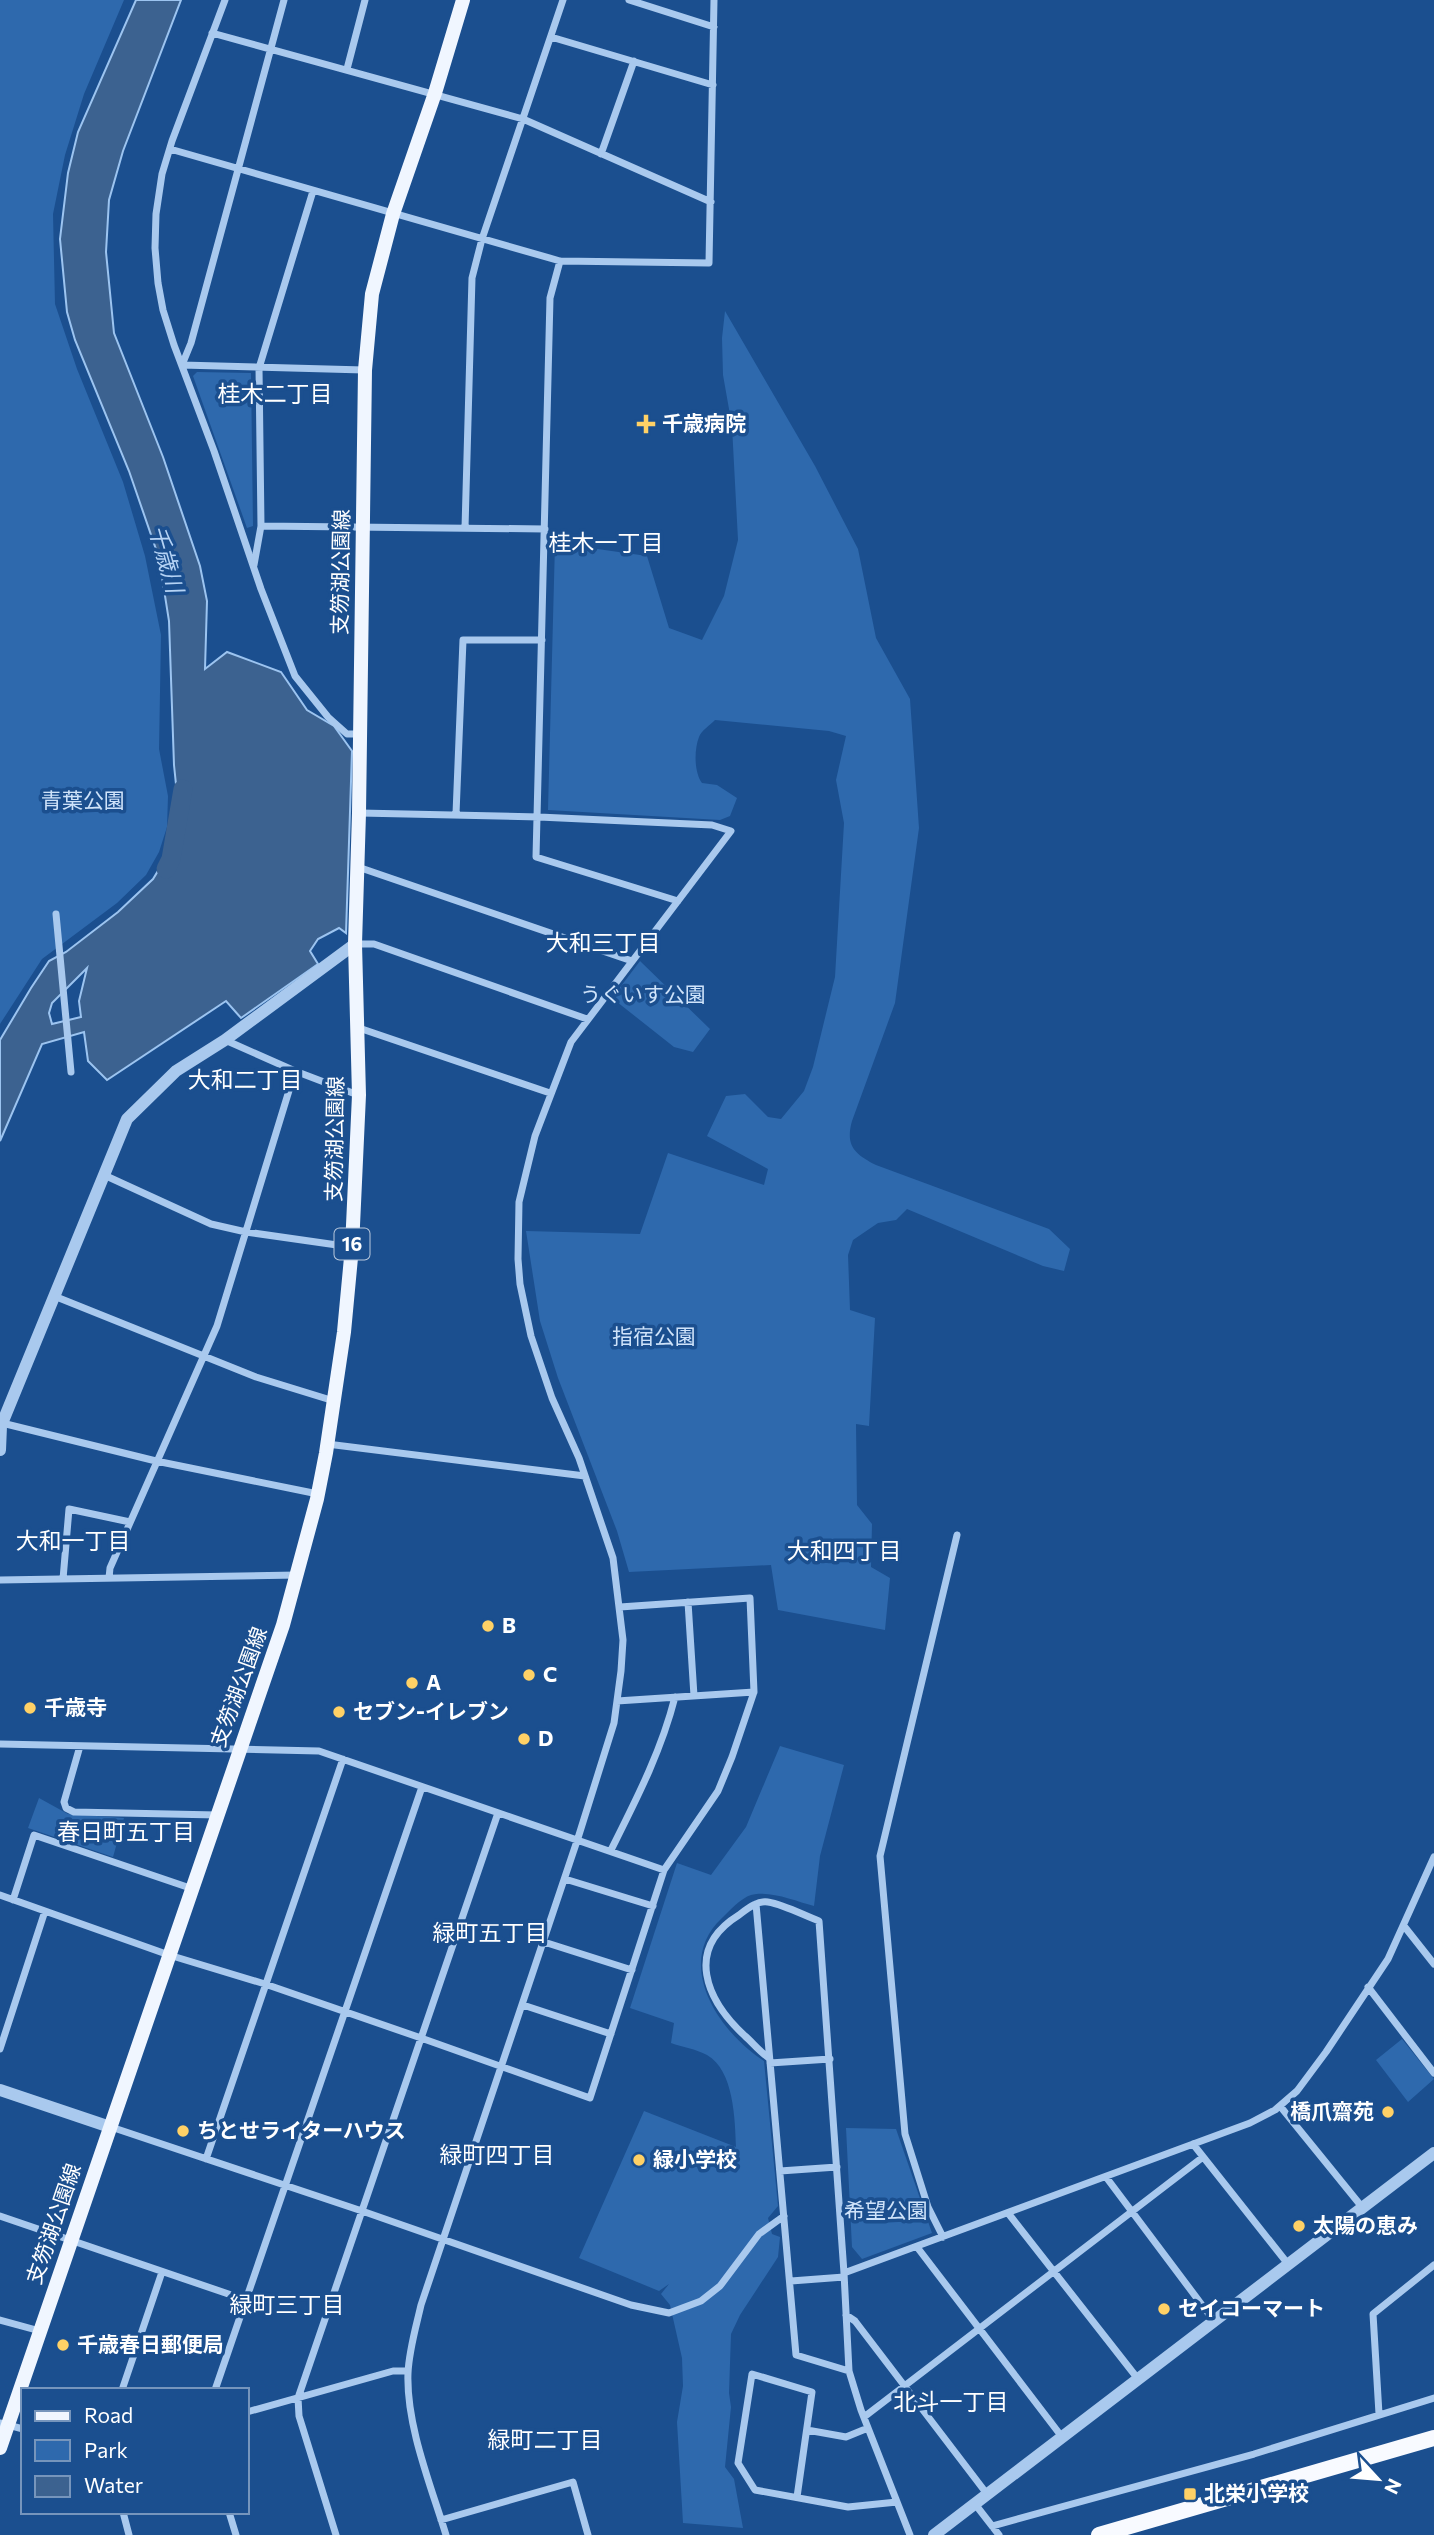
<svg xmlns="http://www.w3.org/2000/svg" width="1434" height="2535" font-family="Commissioner,'Noto Sans JP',sans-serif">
<rect width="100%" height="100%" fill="#1b4f8f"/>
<path fill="#2e69ad" d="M 0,0 L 124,0 L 84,94 L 65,155 L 53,214 L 55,304 L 77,369 L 123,482 L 145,556 L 161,635 L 159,749 L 168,796 L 167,827 L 159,852 L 146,875 L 117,903 L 42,959 L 0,1024 Z
M 725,311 L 815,466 L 858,549 L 876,638 L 910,699 L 919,828 L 895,1003 L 852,1121 C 845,1146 855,1154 876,1165 L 1049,1229 L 1070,1249 L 1064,1271 L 1043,1266 L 907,1209 L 896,1220 L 878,1223 L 853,1240 L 848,1255 L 850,1310 L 875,1318 L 869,1426 L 856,1424 L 857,1505 L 872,1524 L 871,1567 L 890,1578 L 885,1630 L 778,1610 L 771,1565 L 629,1572 L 617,1531 L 558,1378 L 540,1321 L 526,1231 L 640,1234 L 668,1153 L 764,1185 L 768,1169 L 707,1136 L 726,1096 L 745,1094 L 768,1117 L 781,1119 L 804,1091 L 813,1067 L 835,977 L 844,823 L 836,780 L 846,736 L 829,731 L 715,720 C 710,725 701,731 699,737 C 694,750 694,772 702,783 L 717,785 L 737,798 L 730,816 L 720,820 L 548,810 L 555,543 L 647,556 L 669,628 L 702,640 L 724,596 L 738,540 L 732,426 L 723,375 L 722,338 Z
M 197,372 L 251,373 L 253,526 L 247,528 L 193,376 Z
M 640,961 L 710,1029 L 693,1052 L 674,1047 L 612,998 Z
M 780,1746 L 844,1765 L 820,1856 L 814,1906 C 795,1901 770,1890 751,1895 C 741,1898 729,1911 722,1918 C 673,1964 719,2032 764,2061 L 778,2206 L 768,2218 L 772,2234 L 780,2237 L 778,2257 L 740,2315 L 731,2334 L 729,2393 L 731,2407 L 725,2467 L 734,2479 L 743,2528 L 683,2523 L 677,2422 L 683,2386 L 682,2358 L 670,2305 L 661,2294 L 669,2284 L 659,2291 L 579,2258 L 644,2111 L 736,2147 C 735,2120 734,2070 707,2055 C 696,2049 682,2047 671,2043 L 674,2023 L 630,2008 L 677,1863 L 711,1875 L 746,1827 Z
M 39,1798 L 68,1814 L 124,1818 L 113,1857 L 28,1828 Z
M 1402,2039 L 1434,2079 L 1408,2102 L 1376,2060 Z
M 846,2128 L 896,2129 L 932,2233 L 862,2259 L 852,2247 Z"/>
<path fill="#3c6290" stroke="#9cc4f0" stroke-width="2" fill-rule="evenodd" d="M 136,0 L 181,0 L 123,151 L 109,200 L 106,252 L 114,333 L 163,457 L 200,566 L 207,601 L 205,669 L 227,652 L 281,672 L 307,710 L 334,726 L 352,751 L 346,933 L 339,928 L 318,939 L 310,951 L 318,964 L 241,1018 L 226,1001 L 107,1080 L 88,1061 L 84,1032 L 42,1044 L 0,1141 L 0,1040 L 31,988 L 49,961 L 66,952 L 118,912 L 153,879 L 181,833 L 174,765 L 169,621 L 159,558 L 129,471 L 75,340 L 67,312 L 60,239 L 68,173 L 78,132 ZM 87,968 L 79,1001 L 81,1017 L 52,1024 L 49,1013 L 52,1003 Z"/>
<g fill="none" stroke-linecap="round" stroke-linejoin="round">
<path stroke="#3c6290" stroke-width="19" d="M 166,869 L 171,859 L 183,789"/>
<path stroke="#a9c9ee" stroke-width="7" d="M 225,0 L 172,141 L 162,174 L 156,214 L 155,248 L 158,283 L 163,310 L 174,345 L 214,451 L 261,589 L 295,676 L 328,717 L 347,734 L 360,734
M 284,0 L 191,343 L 182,365 L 364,370
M 629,0 L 714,27
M 212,33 L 523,119 L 711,202
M 551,37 L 713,85
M 347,69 L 365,0
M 170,149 L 560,261 L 709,263 L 714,0
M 601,154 L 634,61
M 560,261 L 550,298 L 536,857 L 678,901
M 261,526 L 545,529
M 465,528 L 472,278 L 482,239 L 563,0
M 254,565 L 261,526 L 259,368 L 313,191
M 360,813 L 539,817 L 712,825 L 731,831 L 571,1042 L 535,1136 L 519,1202 L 518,1259 L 520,1284 L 531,1336 L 552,1398 L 579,1458 L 613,1558 L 623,1640 L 621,1671 L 614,1723 L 578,1838 L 421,2305 C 416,2327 409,2350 408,2373 C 406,2425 431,2486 446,2535
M 456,814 L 463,640 L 542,640
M 358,867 L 632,961
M 56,914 L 71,1072
M 356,944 L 374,944 L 587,1019
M 356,1027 L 550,1093
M 225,1040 L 295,1071 L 358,1095
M 104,1175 L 211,1224 L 246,1232 L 351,1247
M 54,1296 L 256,1377 L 334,1401
M 2,1423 L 156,1461 L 318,1494
M 327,1444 L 585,1476
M 109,1578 L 110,1568 L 217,1326 L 295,1071
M 63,1579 L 69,1509 L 130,1522
M 0,1580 L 297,1575
M 688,1602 L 694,1696
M 617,1701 L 754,1692
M 0,1744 L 319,1751 L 664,1870
M 80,1746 L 64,1802 L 66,1808 L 74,1812 L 217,1815
M 611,1850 C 636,1800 661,1752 675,1697
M 565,1879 L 653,1906
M 0,1895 L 169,1955 L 265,1984 L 421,2038 L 590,2098 L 664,1870 L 718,1791 L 732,1757 L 754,1692 L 750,1598 L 620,1607
M 13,1900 L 34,1835 L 193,1889
M 756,1904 L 796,2355 L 849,2371
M 1404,1926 L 1434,1964
M 544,1942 L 632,1970
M 1368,1987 L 1434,2073
M 523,2005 L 611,2034
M 0,2049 L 45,1911
M 769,2058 C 760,2052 753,2043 745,2036 C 706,2000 684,1949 739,1915 C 747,1909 758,1900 768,1902 C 785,1905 803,1915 819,1921 L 844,2273 L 849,2371 L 861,2410 L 910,2535
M 770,2063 L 830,2059
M 1280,2106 L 1362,2207
M 111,2127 L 362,2211 L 631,2305 L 669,2313 L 701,2301 L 720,2286 L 759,2234 L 784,2216
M 1193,2144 L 1288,2264
M 206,2159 L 343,1759
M 780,2171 L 837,2167
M 1106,2177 L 1214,2321
M 1008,2213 L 1138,2379
M 0,2216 L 246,2300
M 943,2237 L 928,2207 L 905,2134 L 880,1856 L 957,1535
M 917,2247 L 1062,2437
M 844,2273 L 1250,2123 L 1275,2110 L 1297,2091 L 1326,2052 L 1388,1959 L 1434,1857
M 791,2281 L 844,2277
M 846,2315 L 855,2321 L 987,2494
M 0,2320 L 40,2331
M 122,2390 L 162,2272
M 215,2390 L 422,1787
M 247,2412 L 393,2371 L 408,2371
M 1379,2414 L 1373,2314 L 1434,2265
M 864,2417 L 1203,2157
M 0,2423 L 23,2429
M 807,2430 L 846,2437 L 868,2428
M 797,2497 L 812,2392 L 752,2374 L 738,2463 L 755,2490 L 848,2507 L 897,2502
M 975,2504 L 999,2535
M 123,2512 L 129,2535
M 229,2512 L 236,2535
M 441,2520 L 573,2482 L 588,2535
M 992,2526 L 1254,2454 L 1434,2398
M 336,2535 L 299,2416 L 298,2398 L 498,1813"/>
<path stroke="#a9c9ee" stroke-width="12" d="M 0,1450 L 1,1426 L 127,1119 L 176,1071 L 225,1040 L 355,944
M 0,2090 L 110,2127
M 934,2535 L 1434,2153"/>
<path stroke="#f0f6ff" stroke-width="14" d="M 0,2448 L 283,1625 L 317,1499 L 326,1453 L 344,1332 L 352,1247 L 359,1095 L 355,944 L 359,813 L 365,370 L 372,294 L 393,214 L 435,93 L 463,0"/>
<path stroke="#f8faff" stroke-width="16" d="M 1099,2535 L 1434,2438"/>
</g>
<g fill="#ffd166" stroke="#1b4f8f" stroke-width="2.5">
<path d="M642.5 413.5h7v7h7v7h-7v7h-7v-7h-7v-7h7z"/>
<circle cx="488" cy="1626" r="7"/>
<circle cx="529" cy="1675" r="7"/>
<circle cx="412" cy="1683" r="7"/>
<circle cx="30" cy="1708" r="7"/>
<circle cx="339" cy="1712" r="7"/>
<circle cx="524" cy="1739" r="7"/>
<circle cx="1388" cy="2112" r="7"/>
<circle cx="183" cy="2131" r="7"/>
<circle cx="639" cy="2160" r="7"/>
<circle cx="1299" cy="2226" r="7"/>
<circle cx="1164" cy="2309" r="7"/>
<circle cx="63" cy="2345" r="7"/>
<rect x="1183" y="2487" width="14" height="14" rx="3.5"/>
</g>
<g text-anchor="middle" stroke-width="7" stroke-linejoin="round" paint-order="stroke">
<rect fill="#1b4f8f" stroke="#bbcadd" stroke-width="2" x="334.5" y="1228.5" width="35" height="31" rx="5"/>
<g font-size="19" font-weight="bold" fill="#fff">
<text x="352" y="1251">16</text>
</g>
<g font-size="21" font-weight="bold" fill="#fff" stroke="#1b4f8f" text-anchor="start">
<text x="662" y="431">千歳病院</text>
<text x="502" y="1633">B</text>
<text x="543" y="1682">C</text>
<text x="426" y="1690">A</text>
<text x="44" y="1715">千歳寺</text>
<text x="353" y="1719">セブン-イレブン</text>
<text x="538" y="1746">D</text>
<text x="1374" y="2119" text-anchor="end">橋爪齋苑</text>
<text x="197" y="2138">ちとせライターハウス</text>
<text x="653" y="2167">緑小学校</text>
<text x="1313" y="2233">太陽の恵み</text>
<text x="1178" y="2316">セイコーマート</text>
<text x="77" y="2352">千歳春日郵便局</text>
<text x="1204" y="2501">北栄小学校</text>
</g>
<g font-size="21" fill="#fff" stroke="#1b4f8f">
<text transform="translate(341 572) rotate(-89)" y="7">支笏湖公園線</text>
<text transform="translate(335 1139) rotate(-89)" y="7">支笏湖公園線</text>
<text transform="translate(239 1687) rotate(-70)" y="7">支笏湖公園線</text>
<text transform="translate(54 2224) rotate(-71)" y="7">支笏湖公園線</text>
</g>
<g font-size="21" fill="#cfe3fa" stroke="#1b4f8f">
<text x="83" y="808">青葉公園</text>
<text x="643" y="1002">うぐいす公園</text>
<text x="654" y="1344">指宿公園</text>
<text x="886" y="2218">希望公園</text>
</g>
<g font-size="23" fill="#fff" stroke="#1b4f8f">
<text x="275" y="402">桂木二丁目</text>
<text x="606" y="551">桂木一丁目</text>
<text x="603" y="951">大和三丁目</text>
<text x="245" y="1088">大和二丁目</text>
<text x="73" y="1549">大和一丁目</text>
<text x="844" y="1559">大和四丁目</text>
<text x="126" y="1840">春日町五丁目</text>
<text x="490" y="1941">緑町五丁目</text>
<text x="497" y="2163">緑町四丁目</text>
<text x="287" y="2313">緑町三丁目</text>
<text x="951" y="2410">北斗一丁目</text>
<text x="545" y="2448">緑町二丁目</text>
</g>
<g font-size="23" font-style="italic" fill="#b5d3f5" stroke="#1b4f8f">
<text transform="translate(166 559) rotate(74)" y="8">千歳川</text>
</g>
</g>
<rect x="21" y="2388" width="228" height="126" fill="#1b4f8f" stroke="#7695bc" stroke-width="2"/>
<rect x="35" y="2411" width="35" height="10" fill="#f0f6ff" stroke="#7695bc" stroke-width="2"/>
<text x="84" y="2423" font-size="21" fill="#ffffff">Road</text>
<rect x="35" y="2440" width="35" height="21" fill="#2e69ad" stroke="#7695bc" stroke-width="2"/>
<text x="84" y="2458" font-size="21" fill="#ffffff">Park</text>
<rect x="35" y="2476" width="35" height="21" fill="#3c6290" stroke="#7695bc" stroke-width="2"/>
<text x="84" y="2493" font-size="21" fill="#ffffff">Water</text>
<g transform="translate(1378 2479) rotate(116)" stroke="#1b4f8f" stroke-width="5" paint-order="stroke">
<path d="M0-5L12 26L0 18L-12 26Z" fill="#ffffff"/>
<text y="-10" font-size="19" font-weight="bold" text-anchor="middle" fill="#ffffff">N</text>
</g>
</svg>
